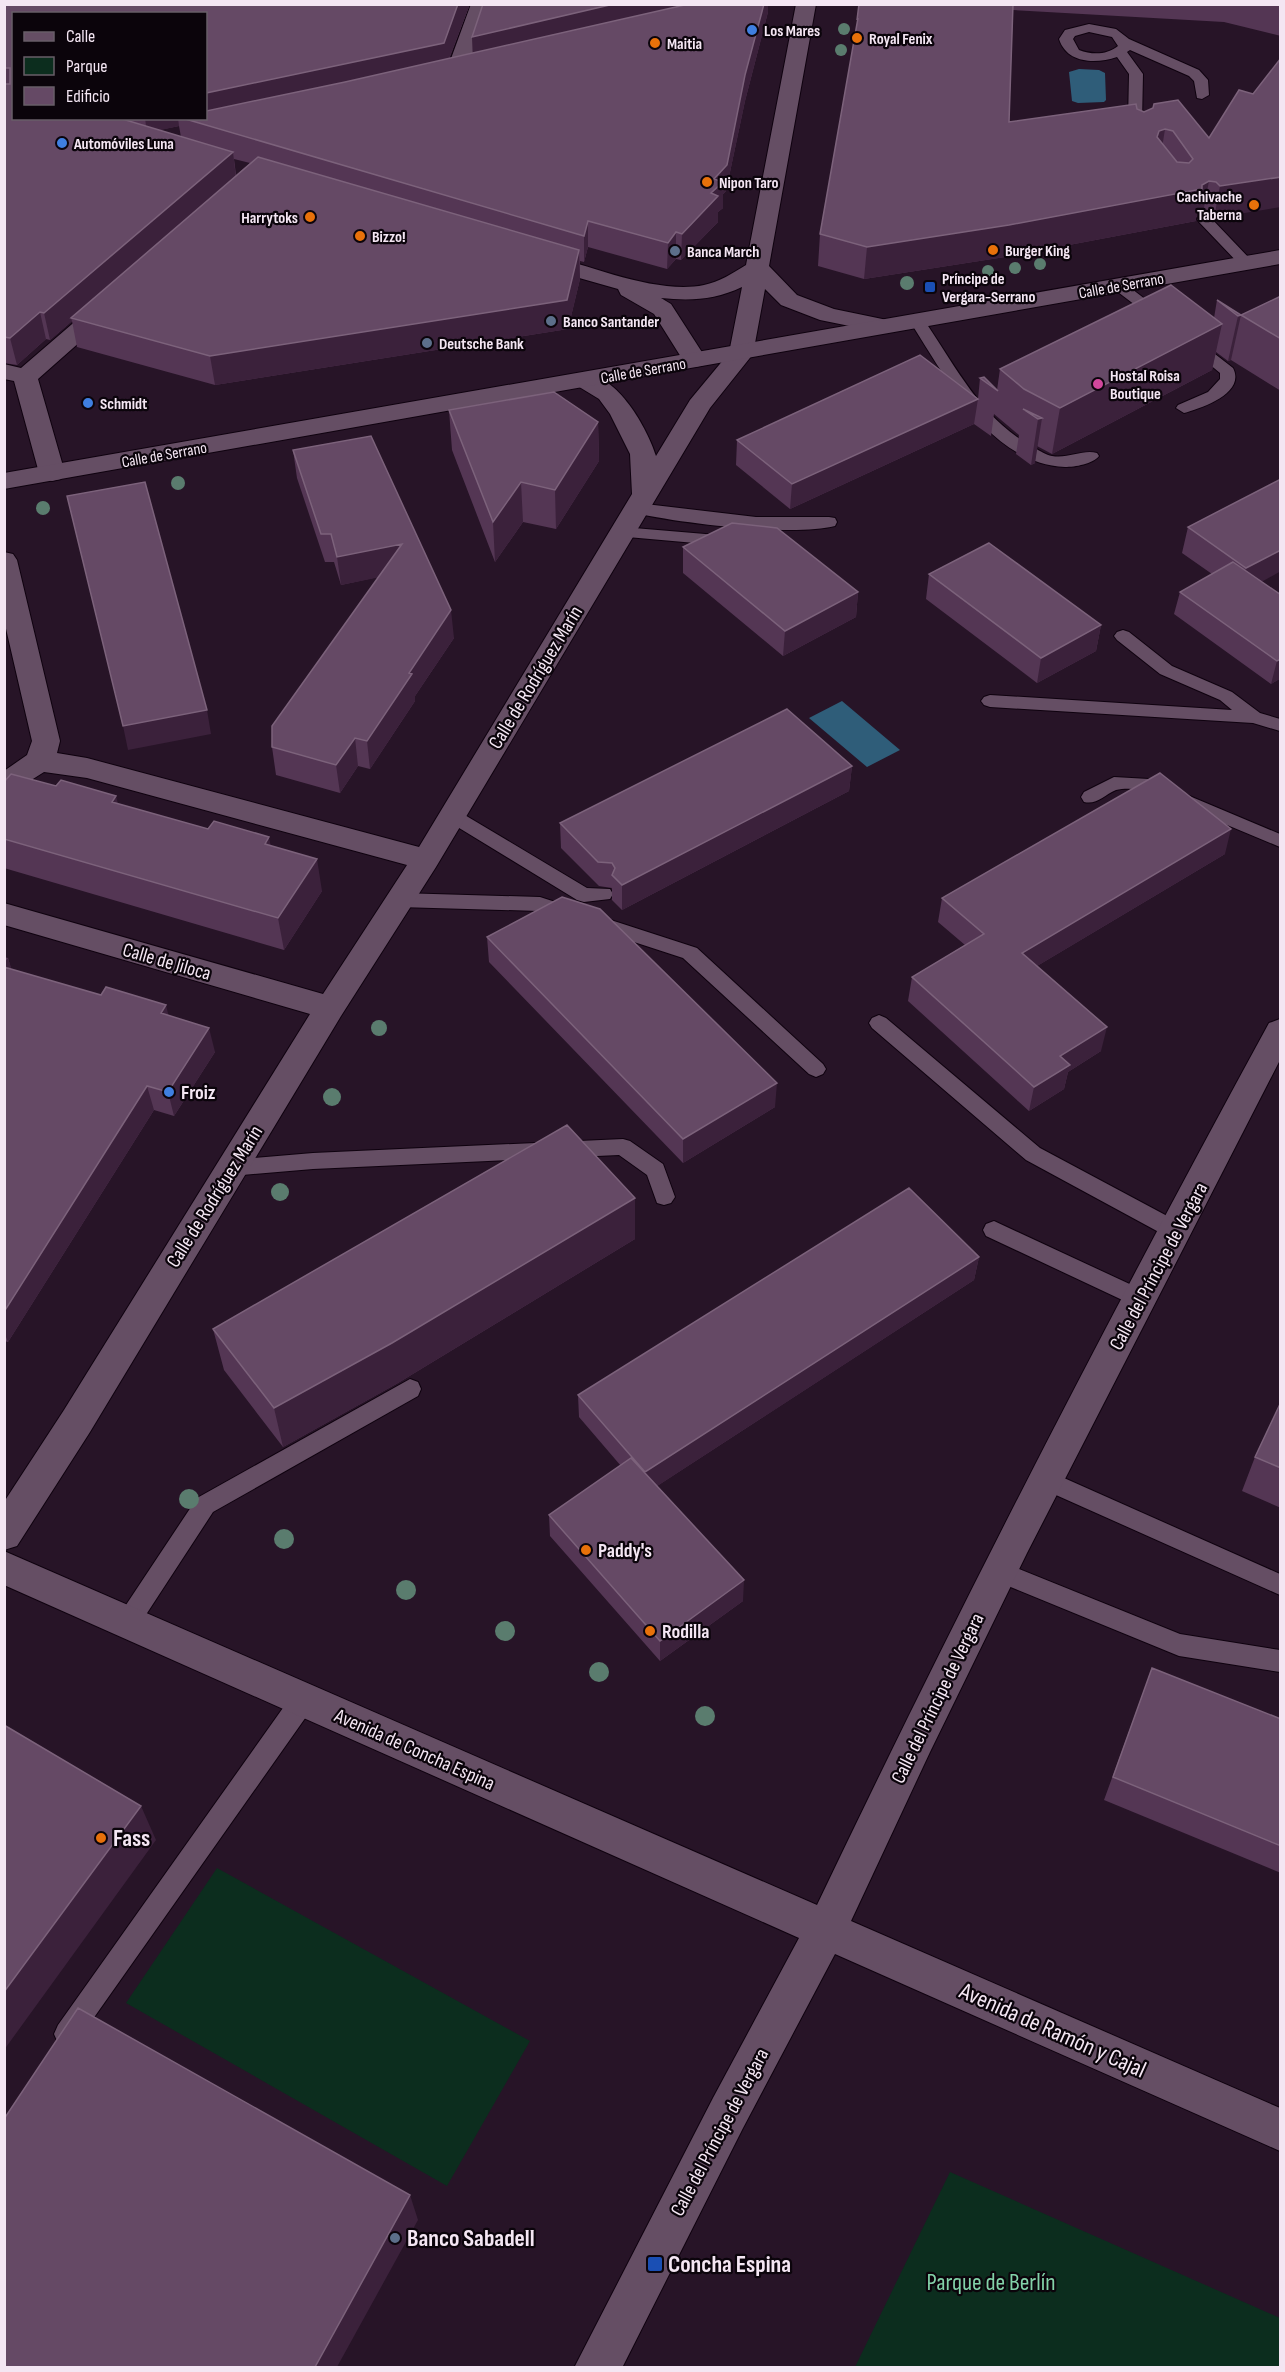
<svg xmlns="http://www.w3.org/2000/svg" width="1285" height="2372" font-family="'Sofia Sans Condensed',sans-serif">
<rect width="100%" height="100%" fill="#271427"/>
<path fill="#0c2d1e" d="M 217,1868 L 530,2041 L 447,2186 L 126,2003 Z
M 950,2172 L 1280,2318 L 1280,2367 L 855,2367 Z"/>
<path fill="#2f5d79" d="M 1079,69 L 1099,70 L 1105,73 L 1106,100 L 1104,102 L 1078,103 L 1072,101 L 1069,72 Z
M 842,701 L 900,750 L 867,767 L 809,718 Z"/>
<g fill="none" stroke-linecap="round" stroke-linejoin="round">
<defs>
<path id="service" d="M 1089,24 L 1116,29 L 1129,39 L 1199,70 L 1208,80 L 1209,95 L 1202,99 L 1197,98 L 1194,81 L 1189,76 L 1130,50 L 1127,52 L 1143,74 L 1142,122 L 1144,131 L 1137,135 L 1132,134 L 1128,122 L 1129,74 L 1117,57 C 1096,64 1067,64 1059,39 L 1065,30 ZM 1089,32 L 1112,37 L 1118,46 C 1107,55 1092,55 1079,50 L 1073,39 L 1075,36 Z
M 1204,215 L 1209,216 L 1251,260 L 1253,263 L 1251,266 L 1241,266 L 1199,222 L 1197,219 Z
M 1119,282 L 1124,283 L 1166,315 L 1169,318 L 1166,321 L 1156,321 L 1114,289 L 1112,286 L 1114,283 Z
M 917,315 L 922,317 C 956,366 980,419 1035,448 C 1040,451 1046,455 1052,456 C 1068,459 1083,449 1097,453 L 1099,456 C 1093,464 1075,467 1065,467 C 990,464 945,376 909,320 Z
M 1192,338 L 1197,340 L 1233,368 C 1246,393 1202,408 1184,413 L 1176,408 L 1178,405 L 1208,392 L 1220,379 L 1220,373 L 1184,343 Z
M 637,503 L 756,517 L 829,517 L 835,518 L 837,522 L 835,526 C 792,537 676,523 631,512 L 629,508 L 631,504 Z
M 622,527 L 729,536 L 735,537 L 737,541 L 735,545 L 729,546 L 616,536 L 614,532 L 616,528 Z
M 1123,630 L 1129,632 L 1172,666 L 1232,692 L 1260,713 L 1280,719 L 1280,731 L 1253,723 L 990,707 L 984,705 L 981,701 L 984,697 L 990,695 L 1232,710 L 1220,700 L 1160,674 L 1117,640 L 1114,636 L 1117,632 Z
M 1114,777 L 1149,779 L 1280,834 L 1280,847 L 1141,789 C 1133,789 1123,788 1116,790 C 1104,795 1097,805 1084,802 L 1081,797 L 1084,792 Z
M 453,808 L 587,888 L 610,889 L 613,894 L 610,899 L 584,902 L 577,900 L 446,820 L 444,815 L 446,810 Z
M 399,893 L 540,897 L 697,948 L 823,1064 L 826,1069 L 823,1074 L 816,1077 L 809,1074 L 683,958 L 539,911 L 399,907 L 392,905 L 389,900 L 392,895 Z
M 879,1015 L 886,1018 L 1040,1148 L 1184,1225 L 1187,1231 L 1184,1237 L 1176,1240 L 1168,1237 L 1026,1160 L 872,1028 L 869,1023 L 872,1018 Z
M 623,1139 L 630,1141 L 663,1164 L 675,1197 L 671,1203 L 664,1205 L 657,1203 L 647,1175 L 619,1155 L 313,1169 L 231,1176 L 224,1174 L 221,1168 L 224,1162 L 231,1160 L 313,1153 Z
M 994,1221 L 1149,1293 L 1152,1299 L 1149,1305 L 1141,1308 L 1133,1305 L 986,1236 L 983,1230 L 986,1224 Z
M 410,1379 L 418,1382 L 421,1389 L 418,1396 L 213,1512 L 136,1630 L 128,1633 L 120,1630 L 116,1622 L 120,1614 L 197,1498 Z
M 1046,1470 L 1280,1574 L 1280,1595 L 1038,1487 L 1035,1480 L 1038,1473 Z
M 999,1561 L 1180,1634 L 1280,1650 L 1280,1672 L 1179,1656 L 991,1579 L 987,1572 L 991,1565 Z
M 304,1688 L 313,1691 L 316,1699 L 313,1707 L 76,2043 L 67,2047 L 58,2043 L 54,2034 L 58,2025 L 295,1691 Z"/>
<path id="minor" d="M 471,4 L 491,4 L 467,75 L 464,80 L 456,81 L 448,80 L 445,75 Z
M 796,4 L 816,4 L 769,266 L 797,295 L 834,309 L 892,321 L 896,326 L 892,331 L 884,333 L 820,320 L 781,305 L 765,289 L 753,354 L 710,408 L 436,867 L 341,1016 L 90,1432 L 17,1546 L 4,1550 L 4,1502 L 64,1410 L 310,1014 L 4,925 L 4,903 L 323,994 L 407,865 L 87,778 L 44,772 L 14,791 L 4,794 L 4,771 L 27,755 L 32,741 L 4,620 L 4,552 L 13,554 L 17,560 L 60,741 L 57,753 L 87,758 L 419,847 L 632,494 L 630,454 L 610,414 L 599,399 L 576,385 L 573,380 L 576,375 C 613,366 647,427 656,456 L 690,400 L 729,353 L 742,287 C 715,300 690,301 661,298 L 671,304 L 707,360 L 704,365 L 695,367 L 686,365 L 654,314 L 621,295 L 618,289 L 530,264 L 526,259 L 530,254 L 538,252 C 586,264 656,295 704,285 C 719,282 733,273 746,265 Z
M 108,298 L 116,300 L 120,305 L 116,310 L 38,379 L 65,473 L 61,479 L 52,481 L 43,479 L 39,473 L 14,381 L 4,379 L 4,364 L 21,368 L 100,300 Z"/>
<path id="tertiary" d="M 1280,250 L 1280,264 L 4,489 L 4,473 Z"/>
<path id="secondary" d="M 1280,1019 L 1280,1060 L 1027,1553 L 930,1752 L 851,1921 L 1280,2108 L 1280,2151 L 835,1954 L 743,2128 L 622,2368 L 574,2368 L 713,2098 L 799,1938 L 4,1585 L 4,1551 L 817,1905 C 959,1607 1111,1313 1269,1023 Z"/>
</defs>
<use href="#service" stroke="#0f020f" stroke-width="2"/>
<use href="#minor" stroke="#0f020f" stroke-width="2"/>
<use href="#tertiary" stroke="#0f020f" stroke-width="2"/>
<use href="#secondary" stroke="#0f020f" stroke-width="2"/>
<use href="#service" fill="#654e64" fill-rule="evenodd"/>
<use href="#minor" fill="#654e64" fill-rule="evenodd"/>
<use href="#tertiary" fill="#654e64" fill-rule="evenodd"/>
<use href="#secondary" fill="#654e64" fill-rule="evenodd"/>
</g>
<g fill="#5a7c6e">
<circle cx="844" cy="29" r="6"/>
<circle cx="841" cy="50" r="6"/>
<circle cx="1040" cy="264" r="6"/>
<circle cx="1015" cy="268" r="6"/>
<circle cx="988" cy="271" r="6"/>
<circle cx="907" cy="283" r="7"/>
<circle cx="178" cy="483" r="7"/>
<circle cx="43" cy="508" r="7"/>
<circle cx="379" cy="1028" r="8"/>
<circle cx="332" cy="1097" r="9"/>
<circle cx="280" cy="1192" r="9"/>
<circle cx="189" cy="1499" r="10"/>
<circle cx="284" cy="1539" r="10"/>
<circle cx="406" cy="1590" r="10"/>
<circle cx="505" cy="1631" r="10"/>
<circle cx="599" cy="1672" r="10"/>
<circle cx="705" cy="1716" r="10"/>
</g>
<path fill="#543654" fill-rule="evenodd" d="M 4,4 L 470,4 L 449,59 L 473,53 L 483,4 L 768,4 L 768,12 L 745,101 L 726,191 L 723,194 L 723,208 L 718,212 L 718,222 L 681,260 L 676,259 L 667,269 L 588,247 L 584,262 L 580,261 L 580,279 L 568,329 L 215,385 L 77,347 L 72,321 L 50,340 L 46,339 L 17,365 L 4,363 ZM 14,14 L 206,118 L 14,118 ZM 179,126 L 181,137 L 159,130 ZM 234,159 L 250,163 L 236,175 Z
M 859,4 L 1281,4 L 1281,36 L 1224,22 L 1013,10 L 1009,122 L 1137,109 L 1209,138 L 1253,94 L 1214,218 L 1209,214 L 1203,213 L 1196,217 L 1196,221 L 1005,257 L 864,279 L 818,266 L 820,234 L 856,33 Z
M 1281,296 L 1281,391 L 1231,360 L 1228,361 L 1216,352 L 1212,370 L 1052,454 L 1037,446 L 1035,463 L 1031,465 L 1016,454 L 1019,435 L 994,414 L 991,436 L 974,424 L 790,509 L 736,465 L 737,440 L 978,399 L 980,378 L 997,390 L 1000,369 L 1214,318 L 1217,300 L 1241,315 Z
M 449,410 L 598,422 L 599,461 L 556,529 L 523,522 L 495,562 L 452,450 Z
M 293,450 L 454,638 L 415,696 L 415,701 L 370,769 L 358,766 L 340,793 L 276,775 L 272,747 L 378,577 L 341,585 L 334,562 L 325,562 L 297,478 Z
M 1281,479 L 1261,582 L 1281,595 L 1281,678 L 1271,684 L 1174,614 L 1180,592 L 1212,574 L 1182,553 L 1188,527 Z
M 683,547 L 858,592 L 856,617 L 783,656 L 683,573 Z
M 929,574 L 1101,625 L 1096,651 L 1037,683 L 926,599 Z
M 852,766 L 849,791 L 622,910 L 612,900 L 612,888 L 599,886 L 561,848 L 560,823 Z
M 4,782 L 118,804 L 271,846 L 322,891 L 284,950 L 4,868 Z
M 1225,854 L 1037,966 L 1101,1051 L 1068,1072 L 1064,1089 L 1029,1111 L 908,1001 L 912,977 L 965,945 L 938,922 L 942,898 Z
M 487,937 L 775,1107 L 683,1163 L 489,962 Z
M 4,957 L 8,958 L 11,969 L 169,1016 L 215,1052 L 174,1116 L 154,1110 L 8,1342 L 4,1341 Z
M 635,1198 L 635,1239 L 398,1383 L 283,1447 L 224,1370 L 213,1329 Z
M 979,1257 L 974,1280 L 657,1486 L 743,1601 L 660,1661 L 550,1536 L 549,1515 L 621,1466 L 579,1417 L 578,1395 Z
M 1281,1402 L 1281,1508 L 1242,1491 L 1255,1457 Z
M 1152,1668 L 1281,1719 L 1281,1873 L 1104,1800 Z"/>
<path fill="#3b213b" d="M 458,4 L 470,4 L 445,69 L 206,118 L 206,93 Z
M 614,4 L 726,4 L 473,63 L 472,37 Z
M 764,4 L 768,4 L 768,12 L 745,101 L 726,191 L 723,194 L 723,208 L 718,212 L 718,222 L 681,260 L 682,234 L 711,193 L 714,179 L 745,75 Z
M 145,118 L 178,118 L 179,126 L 147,133 Z
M 1165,129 L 1160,161 L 1157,137 L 1159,131 Z
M 233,152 L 236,178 L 71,318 L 72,321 L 50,340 L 44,313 Z
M 1281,177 L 1281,207 L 1214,218 L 1220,186 Z
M 1209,181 L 1203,213 L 1196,217 L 1196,221 L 1005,257 L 864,279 L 867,247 L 1202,185 Z
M 588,221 L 588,247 L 584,262 L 584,236 Z
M 676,232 L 676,259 L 667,269 L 668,243 Z
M 579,250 L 580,279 L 568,329 L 215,385 L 210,356 Z
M 40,312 L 46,339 L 17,365 L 10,338 Z
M 1241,315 L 1231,360 L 1228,361 L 1238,316 Z
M 1222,324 L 1212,370 L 1052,454 L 1060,408 Z
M 978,399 L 974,424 L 790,509 L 792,484 Z
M 1042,418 L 1035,463 L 1031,465 L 1038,419 Z
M 598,422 L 599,461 L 556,529 L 555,490 Z
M 521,482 L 523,522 L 495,562 L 493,522 Z
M 402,544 L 405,572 L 341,585 L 337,557 Z
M 1281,550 L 1281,571 L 1240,594 L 1246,568 Z
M 858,592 L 856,617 L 783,656 L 785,631 Z
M 451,610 L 454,638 L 415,696 L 415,701 L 370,769 L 367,741 L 409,673 Z
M 1101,625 L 1096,651 L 1037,683 L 1041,658 Z
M 1281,659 L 1281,678 L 1271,684 L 1277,661 Z
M 207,710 L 211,734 L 128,750 L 123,726 Z
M 355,738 L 358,766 L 340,793 L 336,765 Z
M 852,766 L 849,791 L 622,910 L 622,885 Z
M 116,796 L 124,828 L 112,802 Z
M 1231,829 L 1225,854 L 1017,978 L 1022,953 Z
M 269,837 L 275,869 L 265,844 Z
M 317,859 L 322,891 L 284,950 L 278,918 Z
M 8,958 L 16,983 L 4,974 L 4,963 Z
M 166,1005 L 172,1030 L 161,1013 Z
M 1107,1027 L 1101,1051 L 1068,1072 L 1064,1089 L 1029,1111 L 1034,1087 L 1060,1056 Z
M 209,1028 L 215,1052 L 174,1116 L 168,1092 Z
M 777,1083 L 775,1107 L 683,1163 L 683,1139 Z
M 147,1086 L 154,1110 L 8,1342 L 4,1332 L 4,1312 Z
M 635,1198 L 635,1239 L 398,1383 L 283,1447 L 274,1408 Z
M 979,1257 L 974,1280 L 645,1494 L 645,1472 Z
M 744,1580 L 743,1601 L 660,1661 L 660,1641 Z
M 141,1806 L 156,1840 L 4,2050 L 4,1992 Z
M 410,2195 L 418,2220 L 337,2367 L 315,2367 Z"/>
<path fill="#654965" stroke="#7c627b" stroke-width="1.5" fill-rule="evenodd" d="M 4,4 L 458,4 L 444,43 L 206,93 L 206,14 L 14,14 L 14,118 L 119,118 L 233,152 L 44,313 L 40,312 L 10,338 L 4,337 L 4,84 L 10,84 L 10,68 L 4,68 Z
M 483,4 L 614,4 L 472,37 Z
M 689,4 L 764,4 L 745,75 L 727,165 L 714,179 L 723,182 L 711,193 L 718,196 L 682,234 L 676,232 L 668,243 L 588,221 L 584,236 L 182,118 L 206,118 L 206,111 L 345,82 Z
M 859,4 L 1013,4 L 1009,122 L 1136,104 L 1137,109 L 1144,112 L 1153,108 L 1154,104 L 1178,100 L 1209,138 L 1239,90 L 1253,94 L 1281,58 L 1281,177 L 1220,186 L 1216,182 L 1209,181 L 1202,185 L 1202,189 L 1009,225 L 867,247 L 820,234 L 858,18 L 857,20 ZM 1165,129 L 1173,131 L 1193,159 L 1189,163 L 1177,162 L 1157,137 L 1159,131 Z
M 258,157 L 579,250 L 567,300 L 210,356 L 71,318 Z
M 1171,285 L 1222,324 L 1060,408 L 1024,389 L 1000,369 Z
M 1281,296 L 1281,339 L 1241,315 Z
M 1217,300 L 1241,315 L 1238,316 Z
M 920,355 L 978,399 L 792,484 L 737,440 Z
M 984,377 L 998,391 L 980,378 Z
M 554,392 L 598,422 L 555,490 L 521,482 L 493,522 L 449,410 Z
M 1023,409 L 1042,418 L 1038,419 Z
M 371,436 L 451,610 L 409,673 L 412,674 L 367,741 L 355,738 L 336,765 L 272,747 L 272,726 L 402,544 L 337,557 L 331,534 L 321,534 L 293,450 Z
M 1281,479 L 1281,550 L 1246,568 L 1188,527 Z
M 145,482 L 207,710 L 123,726 L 67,496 Z
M 732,523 L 777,528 L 858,592 L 785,631 L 683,547 Z
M 989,543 L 1101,625 L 1041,658 L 929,574 Z
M 1233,562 L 1281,595 L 1281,659 L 1277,661 L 1180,592 Z
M 787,709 L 852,766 L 622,885 L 612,875 L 615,868 L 612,863 L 598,862 L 560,823 Z
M 1160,773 L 1231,829 L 1022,953 L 1107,1027 L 1060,1056 L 1070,1065 L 1034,1087 L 912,977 L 984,934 L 942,898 Z
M 11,774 L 56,786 L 61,780 L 116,796 L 112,802 L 208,829 L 214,821 L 269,837 L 265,844 L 317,859 L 278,918 L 4,839 L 4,782 Z
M 562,897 L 600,909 L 777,1083 L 683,1139 L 487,937 Z
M 4,967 L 101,995 L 106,987 L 166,1005 L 161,1013 L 209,1028 L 168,1092 L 147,1086 L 4,1312 Z
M 567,1125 L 635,1198 L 392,1343 L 274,1408 L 213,1329 Z
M 909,1188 L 979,1257 L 645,1472 L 578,1395 Z
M 1281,1402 L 1281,1468 L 1255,1457 Z
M 631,1458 L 744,1580 L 660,1641 L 549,1515 Z
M 1152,1668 L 1281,1719 L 1281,1846 L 1113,1777 Z
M 4,1725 L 141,1806 L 4,1992 Z
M 78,2008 L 410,2195 L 315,2367 L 4,2367 L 4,2119 Z"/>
<g fill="#3f7fe0" stroke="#0b040b" stroke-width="2">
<circle cx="752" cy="30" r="6"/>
<circle cx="62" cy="143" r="6"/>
<circle cx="88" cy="403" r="6"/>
<circle cx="169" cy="1092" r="6"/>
</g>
<g fill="#e8710a" stroke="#0b040b" stroke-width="2">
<circle cx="857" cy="38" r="6"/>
<circle cx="655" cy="43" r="6"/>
<circle cx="707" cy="182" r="6"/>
<circle cx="1254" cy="205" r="6"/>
<circle cx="310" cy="217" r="6"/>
<circle cx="360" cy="236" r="6"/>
<circle cx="993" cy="250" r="6"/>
<circle cx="586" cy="1550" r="6"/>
<circle cx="650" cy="1631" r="6"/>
<circle cx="101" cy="1838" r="6"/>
</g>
<g fill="#5c6f8a" stroke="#0b040b" stroke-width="2">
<circle cx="675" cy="251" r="6"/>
<circle cx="551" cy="321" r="6"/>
<circle cx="427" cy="343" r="6"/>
<circle cx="395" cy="2238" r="6"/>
</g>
<g fill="#1a4fb4" stroke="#0b040b" stroke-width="2">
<rect x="924" y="281" width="12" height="12" rx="3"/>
<rect x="647" y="2256" width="16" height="16" rx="3"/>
</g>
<circle fill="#d1479c" stroke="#0b040b" stroke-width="2" cx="1098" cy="384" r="6"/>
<g text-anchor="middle" stroke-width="4.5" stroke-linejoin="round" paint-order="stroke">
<g font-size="16" font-weight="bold" fill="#f4e6f3" stroke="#0b040b" text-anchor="start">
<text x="764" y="36">Los Mares</text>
<text x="869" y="44">Royal Fenix</text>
<text x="667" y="49">Maitia</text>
<text x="74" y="149">Automóviles Luna</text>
<text x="719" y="188">Nipon Taro</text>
<text x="1242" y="202" text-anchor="end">Cachivache<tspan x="1242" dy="18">Taberna</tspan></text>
<text x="298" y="223" text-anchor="end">Harrytoks</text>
<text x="372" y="242">Bizzo!</text>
<text x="1005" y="256">Burger King</text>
<text x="687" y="257">Banca March</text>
<text x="942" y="284">Príncipe de<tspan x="942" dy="18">Vergara-Serrano</tspan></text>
<text x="563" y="327">Banco Santander</text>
<text x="439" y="349">Deutsche Bank</text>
<text x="1110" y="381">Hostal Roisa<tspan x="1110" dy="18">Boutique</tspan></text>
<text x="100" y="409">Schmidt</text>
</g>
<g font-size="16" fill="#f4e6f3" stroke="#0b040b">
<text transform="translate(1121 285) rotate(-10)" y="6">Calle de Serrano</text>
<text transform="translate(643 370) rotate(-10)" y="6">Calle de Serrano</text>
<text transform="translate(164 454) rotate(-10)" y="6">Calle de Serrano</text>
</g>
<g font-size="20" fill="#f4e6f3" stroke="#0b040b">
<text transform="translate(535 677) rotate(-59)" y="7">Calle de Rodríguez Marín</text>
<text transform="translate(167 961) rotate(16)" y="7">Calle de Jiloca</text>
<text transform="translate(214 1196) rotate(-58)" y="7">Calle de Rodríguez Marín</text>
<text transform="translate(1158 1266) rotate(-62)" y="7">Calle del Príncipe de Vergara</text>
<text transform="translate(937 1698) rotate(-64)" y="7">Calle del Príncipe de Vergara</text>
<text transform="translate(415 1749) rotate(24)" y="7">Avenida de Concha Espina</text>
<text transform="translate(719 2132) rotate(-62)" y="7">Calle del Príncipe de Vergara</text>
</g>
<g font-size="20" font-weight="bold" fill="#f4e6f3" stroke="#0b040b" text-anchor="start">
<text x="181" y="1099">Froiz</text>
<text x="598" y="1557">Paddy's</text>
<text x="662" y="1638">Rodilla</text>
</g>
<g font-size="24" font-weight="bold" fill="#f4e6f3" stroke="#0b040b" text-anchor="start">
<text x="113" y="1846">Fass</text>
<text x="407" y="2246">Banco Sabadell</text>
<text x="668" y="2272">Concha Espina</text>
</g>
<g font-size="24" fill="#f4e6f3" stroke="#0b040b">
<text transform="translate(1053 2030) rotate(24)" y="8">Avenida de Ramón y Cajal</text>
</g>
<g font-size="24" fill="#83d2a9" stroke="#0b040b">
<text x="991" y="2290">Parque de Berlín</text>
</g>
</g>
<rect width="1285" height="2372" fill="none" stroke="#f4e6f3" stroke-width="12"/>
<rect x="12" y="12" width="195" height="108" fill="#0b040b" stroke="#685e68" stroke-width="1.5"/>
<rect x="24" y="32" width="30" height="9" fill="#654e64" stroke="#685e68" stroke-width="1.5"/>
<text x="66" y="42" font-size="18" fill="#f4e6f3">Calle</text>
<rect x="24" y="57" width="30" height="18" fill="#0c2d1e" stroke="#685e68" stroke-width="1.5"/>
<text x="66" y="72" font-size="18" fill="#f4e6f3">Parque</text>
<rect x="24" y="87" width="30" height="18" fill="#654965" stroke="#685e68" stroke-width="1.5"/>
<text x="66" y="102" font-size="18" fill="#f4e6f3">Edificio</text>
</svg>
